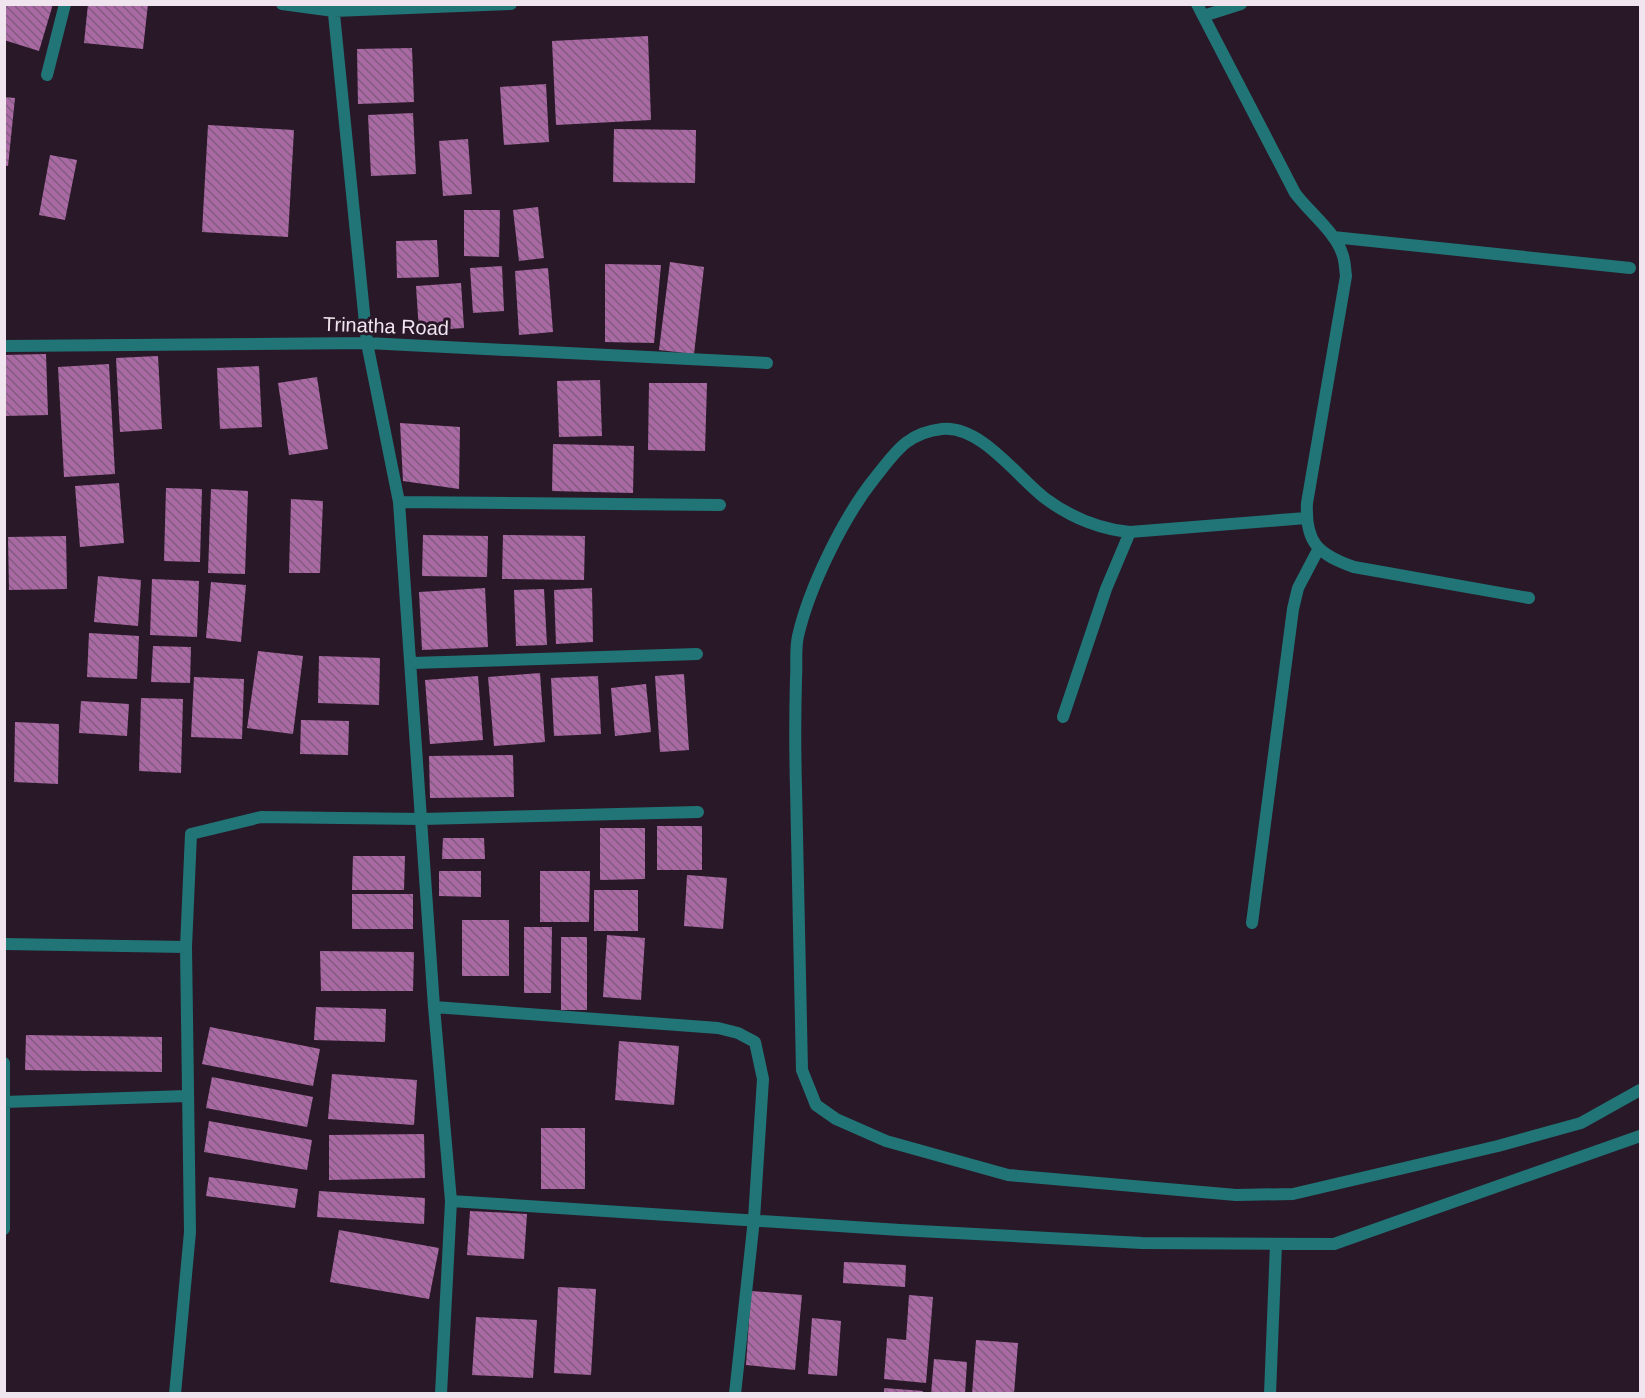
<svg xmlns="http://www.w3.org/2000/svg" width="1645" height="1398" font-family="Helvetica,sans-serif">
<defs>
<pattern id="building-back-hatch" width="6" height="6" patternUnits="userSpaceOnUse" patternTransform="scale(1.5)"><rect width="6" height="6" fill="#a969a3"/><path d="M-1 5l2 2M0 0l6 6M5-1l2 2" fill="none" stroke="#825b7f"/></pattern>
</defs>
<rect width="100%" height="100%" fill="#291928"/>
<path fill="url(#building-back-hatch)" d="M 4,4 L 53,4 L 39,51 L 4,40 Z
M 88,4 L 148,4 L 143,49 L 84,43 Z
M 648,36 L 651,120 L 556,125 L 552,41 Z
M 412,48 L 414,102 L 358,104 L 357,49 Z
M 546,84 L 549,142 L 504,145 L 500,87 Z
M 4,97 L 15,98 L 8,166 L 4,165 Z
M 413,113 L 416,174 L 371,176 L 368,115 Z
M 208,125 L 294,130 L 288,237 L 202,232 Z
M 614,129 L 696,130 L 695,183 L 613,182 Z
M 468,139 L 472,194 L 443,196 L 439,141 Z
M 50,155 L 77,160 L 65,220 L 39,215 Z
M 538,207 L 544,258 L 519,261 L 513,210 Z
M 464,210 L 500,210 L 499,257 L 464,256 Z
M 437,240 L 439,277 L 397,278 L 396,241 Z
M 670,262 L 704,267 L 694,354 L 659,350 Z
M 605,264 L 661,265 L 654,343 L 605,342 Z
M 502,266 L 504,311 L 473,313 L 470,268 Z
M 548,268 L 553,332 L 519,335 L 515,271 Z
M 461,283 L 464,328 L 419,331 L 416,286 Z
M 46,354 L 48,415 L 4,416 L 4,355 Z
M 158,356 L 162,429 L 120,432 L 116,358 Z
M 109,364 L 115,474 L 64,477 L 58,367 Z
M 259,366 L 262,427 L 220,429 L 217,368 Z
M 317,377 L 328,449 L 289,455 L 278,383 Z
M 600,380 L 602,436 L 559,437 L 557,381 Z
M 649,383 L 707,383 L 705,451 L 648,450 Z
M 400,423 L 460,427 L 459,489 L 403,481 Z
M 553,444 L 634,446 L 633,493 L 552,491 Z
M 119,483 L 124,543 L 80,547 L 75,486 Z
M 166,488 L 202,489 L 200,562 L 164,561 Z
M 211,489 L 248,491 L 245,574 L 208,573 Z
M 291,499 L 323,501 L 320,573 L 289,573 Z
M 423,535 L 488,536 L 487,577 L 422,576 Z
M 503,535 L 585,536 L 584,580 L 502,579 Z
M 66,536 L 67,589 L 9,590 L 8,537 Z
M 98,576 L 141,580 L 138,626 L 94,622 Z
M 152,579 L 199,581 L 197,637 L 150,635 Z
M 211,582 L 246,585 L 241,642 L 206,638 Z
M 485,588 L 488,647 L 422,650 L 419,592 Z
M 592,588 L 593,642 L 556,644 L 554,590 Z
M 544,589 L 547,645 L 516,646 L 514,590 Z
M 89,633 L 139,636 L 137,679 L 87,677 Z
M 153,646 L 191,647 L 190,683 L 151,682 Z
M 258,651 L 303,656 L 293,734 L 247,728 Z
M 319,656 L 380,658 L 379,705 L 318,703 Z
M 540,673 L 545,742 L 494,746 L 488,677 Z
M 684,674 L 689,750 L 660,752 L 655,676 Z
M 478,676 L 483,740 L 430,744 L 425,680 Z
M 598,676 L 601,734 L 554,736 L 551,678 Z
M 194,677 L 244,679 L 242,739 L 191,737 Z
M 646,684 L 651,732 L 615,736 L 611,688 Z
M 141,698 L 183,699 L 181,773 L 139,771 Z
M 81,701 L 129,704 L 127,736 L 79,733 Z
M 301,720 L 349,721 L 348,755 L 300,754 Z
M 15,722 L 59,724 L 58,784 L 14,782 Z
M 513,755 L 514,797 L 430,798 L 429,756 Z
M 657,826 L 702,826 L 702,870 L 657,870 Z
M 600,828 L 645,828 L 645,879 L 600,880 Z
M 443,838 L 484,838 L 485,859 L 442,859 Z
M 353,856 L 405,856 L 404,890 L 352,890 Z
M 439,871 L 481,871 L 481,897 L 439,896 Z
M 540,871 L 590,871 L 589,922 L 540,922 Z
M 687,875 L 727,878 L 723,929 L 684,926 Z
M 594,890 L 638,890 L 638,931 L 594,931 Z
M 352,894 L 413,894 L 413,929 L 352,929 Z
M 462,920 L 509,920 L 509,976 L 462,976 Z
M 524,927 L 552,927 L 551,993 L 524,993 Z
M 607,935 L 645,938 L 641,1000 L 603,997 Z
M 561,937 L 587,937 L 587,1010 L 561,1010 Z
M 320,951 L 414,952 L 413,991 L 321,991 Z
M 316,1007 L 386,1009 L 385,1042 L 314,1040 Z
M 210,1027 L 320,1049 L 313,1086 L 202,1064 Z
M 26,1035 L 162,1037 L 162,1072 L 25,1070 Z
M 619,1041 L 679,1046 L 674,1105 L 615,1100 Z
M 332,1074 L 417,1080 L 414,1125 L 328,1119 Z
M 212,1077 L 313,1097 L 307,1127 L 206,1108 Z
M 209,1121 L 312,1140 L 307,1170 L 204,1152 Z
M 541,1128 L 585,1128 L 585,1189 L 541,1189 Z
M 424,1134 L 425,1178 L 329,1180 L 329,1135 Z
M 209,1177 L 298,1189 L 295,1208 L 206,1196 Z
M 319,1191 L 425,1198 L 424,1224 L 317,1217 Z
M 470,1211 L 527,1214 L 524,1259 L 467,1255 Z
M 339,1230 L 439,1248 L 429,1299 L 330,1282 Z
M 844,1262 L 906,1265 L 905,1287 L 843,1283 Z
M 558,1287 L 596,1289 L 591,1375 L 554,1373 Z
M 751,1291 L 802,1295 L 795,1370 L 746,1365 Z
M 909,1295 L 933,1297 L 926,1383 L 884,1379 L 887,1338 L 906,1340 Z
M 476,1317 L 537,1320 L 533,1378 L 472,1375 Z
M 812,1318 L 841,1321 L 837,1376 L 808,1374 Z
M 976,1340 L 1018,1343 L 1014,1394 L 972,1394 Z
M 934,1359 L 967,1362 L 965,1394 L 931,1394 Z
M 884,1388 L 923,1391 L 923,1394 L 884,1394 Z"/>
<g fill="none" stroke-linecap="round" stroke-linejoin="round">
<path stroke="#217577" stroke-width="12" d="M 1197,4 L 1295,193 C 1309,212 1335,232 1342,253 C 1345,260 1345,269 1346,276 L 1307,503 C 1305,543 1318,554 1354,567 L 1529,598
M 1203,16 L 1241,4
M 1333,237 L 1630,268
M 1306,518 L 1130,532 C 1098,529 1072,518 1046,499 C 1017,477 981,425 942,429 C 906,433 895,453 874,479 C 843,518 809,588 798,636 C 795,649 797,664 796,678 C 795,715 795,751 796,788 C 798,882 800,976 802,1070 L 816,1105 L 836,1119 L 886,1141 L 1008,1175 L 1236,1195 L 1293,1194 L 1498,1146 L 1581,1123 L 1640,1090
M 1063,717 L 1106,589 L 1130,532
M 1252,923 L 1293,609 L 1298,588 L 1319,548"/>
<path stroke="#217577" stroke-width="12" d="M 282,4 L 334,11 L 511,4
M 333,4 L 367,343 L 399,502 L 434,1007 L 451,1201 L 900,1230 L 1142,1243 L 1334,1244 L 1640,1136
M 47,75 L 65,4
M 4,346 L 367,343 L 767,363
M 399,502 L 720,505
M 412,663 L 697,654
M 4,944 L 186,947 L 191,834 L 261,817 L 422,819 L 698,812
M 434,1007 L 718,1028 L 738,1033 L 755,1042 L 763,1079 L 754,1219 L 735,1394
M 4,1063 L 4,1229
M 4,1102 L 187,1096
M 175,1394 L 190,1232 L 186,947
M 441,1394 L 451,1201
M 1270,1394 L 1276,1244"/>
</g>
<g text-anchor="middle" stroke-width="6" stroke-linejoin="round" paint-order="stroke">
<g font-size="20" fill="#f0e5ef" stroke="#291928">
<text transform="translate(386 326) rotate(2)" y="7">Trinatha Road</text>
</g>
</g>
<rect width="1645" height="1398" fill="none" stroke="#f0e5ef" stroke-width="12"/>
</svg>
